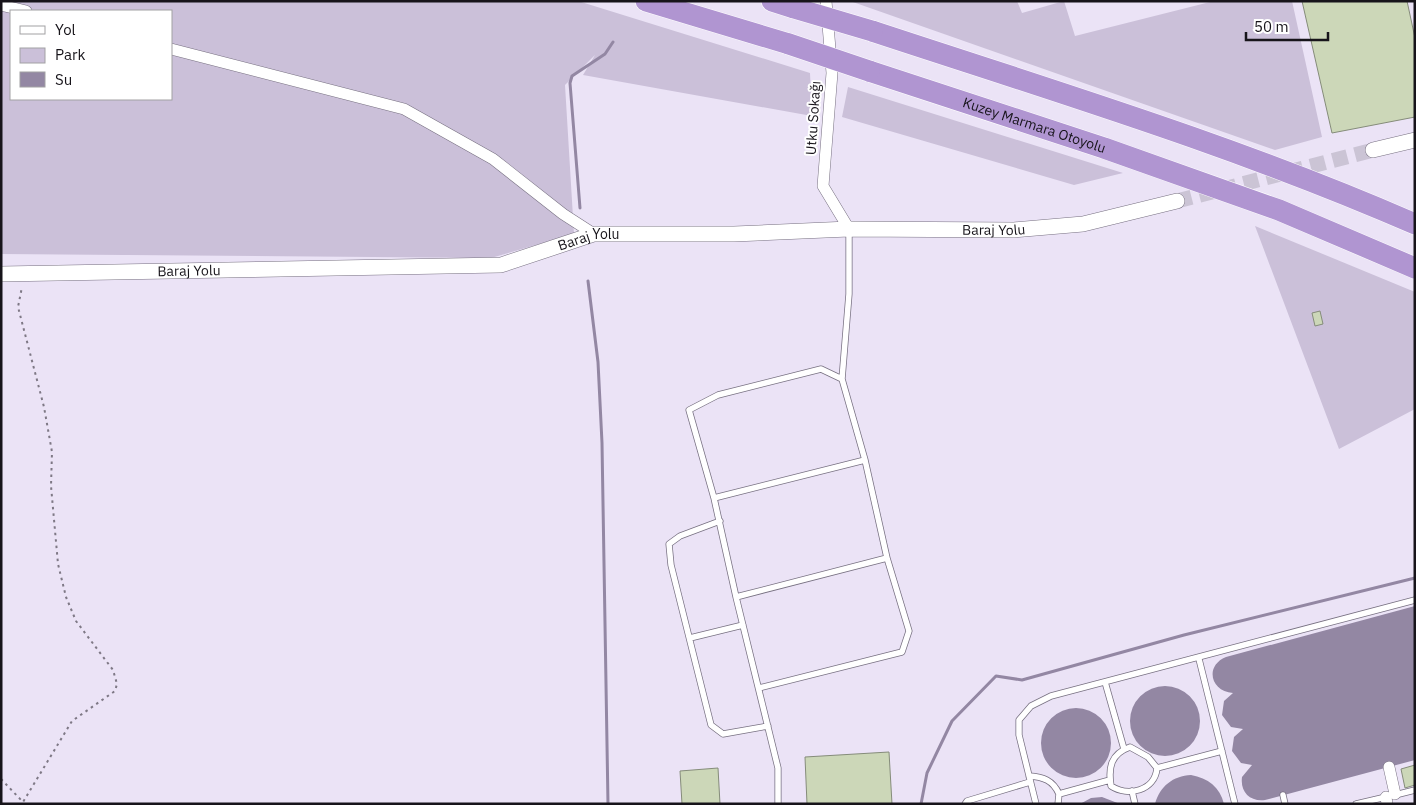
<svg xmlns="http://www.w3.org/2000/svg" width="1416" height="805" font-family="'IBM Plex Sans',sans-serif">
<rect width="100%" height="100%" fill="#ebe3f6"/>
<path fill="#cbc0d9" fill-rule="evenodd" d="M 1,1 L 578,1 L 810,73 L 812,116 L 583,75 L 595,55 L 565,85 L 574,234 L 491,258 L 1,254 ZM 11,11 L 171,11 L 171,99 L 11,99 Z
M 850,1 L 1017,1 L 1022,13 L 1064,1 L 1075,36 L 1214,1 L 1292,1 L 1322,137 L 1275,150 Z
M 848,87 L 1123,173 L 1074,185 L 842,117 Z
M 1255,226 L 1415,292 L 1415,409 L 1339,449 Z"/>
<path fill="#9387a3" d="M 1415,606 L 1415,760 L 1265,800 C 1250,802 1240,792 1242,777 L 1252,765 L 1241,763 L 1232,751 L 1234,737 L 1243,729 L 1231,727 L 1222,715 L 1224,701 L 1233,693 C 1211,692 1204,666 1226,657 Z
M1130 721a35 35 0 1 1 70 0a35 35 0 1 1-70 0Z
M1041 743a35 35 0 1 1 70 0a35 35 0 1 1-70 0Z
M 1191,775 C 1208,778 1220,787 1224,804 L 1155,804 C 1160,786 1173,776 1191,775 Z
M 1102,797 L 1120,804 L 1080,804 L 1091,798 Z"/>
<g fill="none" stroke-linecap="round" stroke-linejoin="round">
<path stroke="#9387a3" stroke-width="3" d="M 580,208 L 570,83 L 572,76 L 605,54 L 613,42
M 588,281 L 598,362 L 602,443 L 608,804
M 921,804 L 927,773 L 952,721 L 996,676 L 1022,680 L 1184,635 L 1415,578"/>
</g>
<path fill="#ccd7b8" stroke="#858c7a" d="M 1302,1 L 1407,1 L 1415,38 L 1415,117 L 1332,133 Z
M 1320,311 L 1323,324 L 1315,326 L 1312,313 Z
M 889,752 L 892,804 L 807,804 L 805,757 Z
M 1415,765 L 1415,785 L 1405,788 L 1401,769 Z
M 718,768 L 720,804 L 682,804 L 680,771 Z"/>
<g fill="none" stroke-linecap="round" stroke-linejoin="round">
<path stroke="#cbc4d5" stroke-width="15" stroke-dasharray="15 8" stroke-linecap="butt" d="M 1177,201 L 1373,150"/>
<defs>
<path id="service" d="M 842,379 L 849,294 L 849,229
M 714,498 L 689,410 L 718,395 L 821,369 L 842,379 L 865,460
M 720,521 L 680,536 L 669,544 L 671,565 L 711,725 L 723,734 L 768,726
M 736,597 L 714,498 L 865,460 L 887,558
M 690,638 L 743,625
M 1199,659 L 1235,804
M 1105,682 L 1124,749
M 759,688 L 902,652 L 909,631 L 887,558 L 736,597 L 778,768 L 778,804
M 1157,768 L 1148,757 L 1130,747 C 1111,754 1108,767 1111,786 C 1128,797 1155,791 1157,768 L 1222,751
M 1029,776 C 1043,777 1053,780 1059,794
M 1132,791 L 1135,804
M 1283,795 L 1285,804
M 1395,795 L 1415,790
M 965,804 L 967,801 L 1030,782
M 1036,804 L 1019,735 L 1019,720 L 1031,706 L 1051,696 L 1415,600
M 1058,804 L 1059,794 L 1110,780
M 1356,804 L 1386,797"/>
<path id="minor" d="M 826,1 L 832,73 L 823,186 L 849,229
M 1,5 L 26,11
M 171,49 L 404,109 L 493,159 L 563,214 L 594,234
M 1389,767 L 1395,794
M 1386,797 L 1387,804"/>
<g id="tertiary">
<path d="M 1373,150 L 1415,140"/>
<path id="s1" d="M 1,274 L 501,265 L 594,234 L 734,234 L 849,229 L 1014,230 L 1083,224 L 1177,201"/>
</g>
<g id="motorway">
<path d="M 646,1 L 789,44"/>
<path d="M 772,1 L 794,8"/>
<path d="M 872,31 C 1054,91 1239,147 1415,224"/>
<path id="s2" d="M 869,71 L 1104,148 L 1279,210 L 1415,268"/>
</g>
</defs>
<use href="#service" stroke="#777081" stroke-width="7"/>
<use href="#minor" stroke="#777081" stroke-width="12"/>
<use href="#tertiary" stroke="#777081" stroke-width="16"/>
<use href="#motorway" stroke="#fff" stroke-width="22"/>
<path stroke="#7e7885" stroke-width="2" stroke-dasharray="2.5 4" stroke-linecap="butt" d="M 1,779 L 23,802 L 72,721 L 115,691 L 117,684 L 113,670 L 76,621 L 66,597 L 58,564 L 51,486 L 52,452 L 44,407 L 18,307 L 22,287"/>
<use href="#service" stroke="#fff" stroke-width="5.5"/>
<use href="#minor" stroke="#fff" stroke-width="11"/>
<use href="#tertiary" stroke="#fff" stroke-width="15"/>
<use href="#motorway" stroke="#b095d1" stroke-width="21"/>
<defs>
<path id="motorway-bridge" d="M 794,8 L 872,31
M 789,44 L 869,71"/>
</defs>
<use href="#motorway-bridge" stroke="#fff" stroke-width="22" stroke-linecap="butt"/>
<use href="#motorway-bridge" stroke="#b095d1" stroke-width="21"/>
</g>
<g text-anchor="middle" stroke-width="4" stroke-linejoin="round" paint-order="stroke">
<g font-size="14" fill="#17141a" stroke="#fff">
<text transform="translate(813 118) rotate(-86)" y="5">Utku Sokağı</text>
<text dy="5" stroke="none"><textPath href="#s2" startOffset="174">Kuzey Marmara Otoyolu</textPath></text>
<text dy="5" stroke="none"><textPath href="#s1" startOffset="998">Baraj Yolu</textPath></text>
<text dy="5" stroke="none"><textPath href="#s1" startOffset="592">Baraj Yolu</textPath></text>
<text dy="5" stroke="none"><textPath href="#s1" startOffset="188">Baraj Yolu</textPath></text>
</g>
</g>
<rect width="1416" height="805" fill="none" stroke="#17141a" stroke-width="5"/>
<rect x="10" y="10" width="162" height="90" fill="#ffffff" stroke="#a2a1a3"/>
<rect x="20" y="26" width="25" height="8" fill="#ffffff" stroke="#a2a1a3"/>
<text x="55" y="35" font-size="15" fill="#17141a">Yol</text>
<rect x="20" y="48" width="25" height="15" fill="#cbc0d9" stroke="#a2a1a3"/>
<text x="55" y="60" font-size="15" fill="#17141a">Park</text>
<rect x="20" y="72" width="25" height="15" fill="#9387a3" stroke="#a2a1a3"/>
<text x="55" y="85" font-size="15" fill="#17141a">Su</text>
<path d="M1246 32v8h82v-8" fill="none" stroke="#17141a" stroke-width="2.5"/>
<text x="1254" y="32" font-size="15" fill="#17141a" stroke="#ffffff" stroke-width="4" paint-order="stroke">50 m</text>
</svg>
